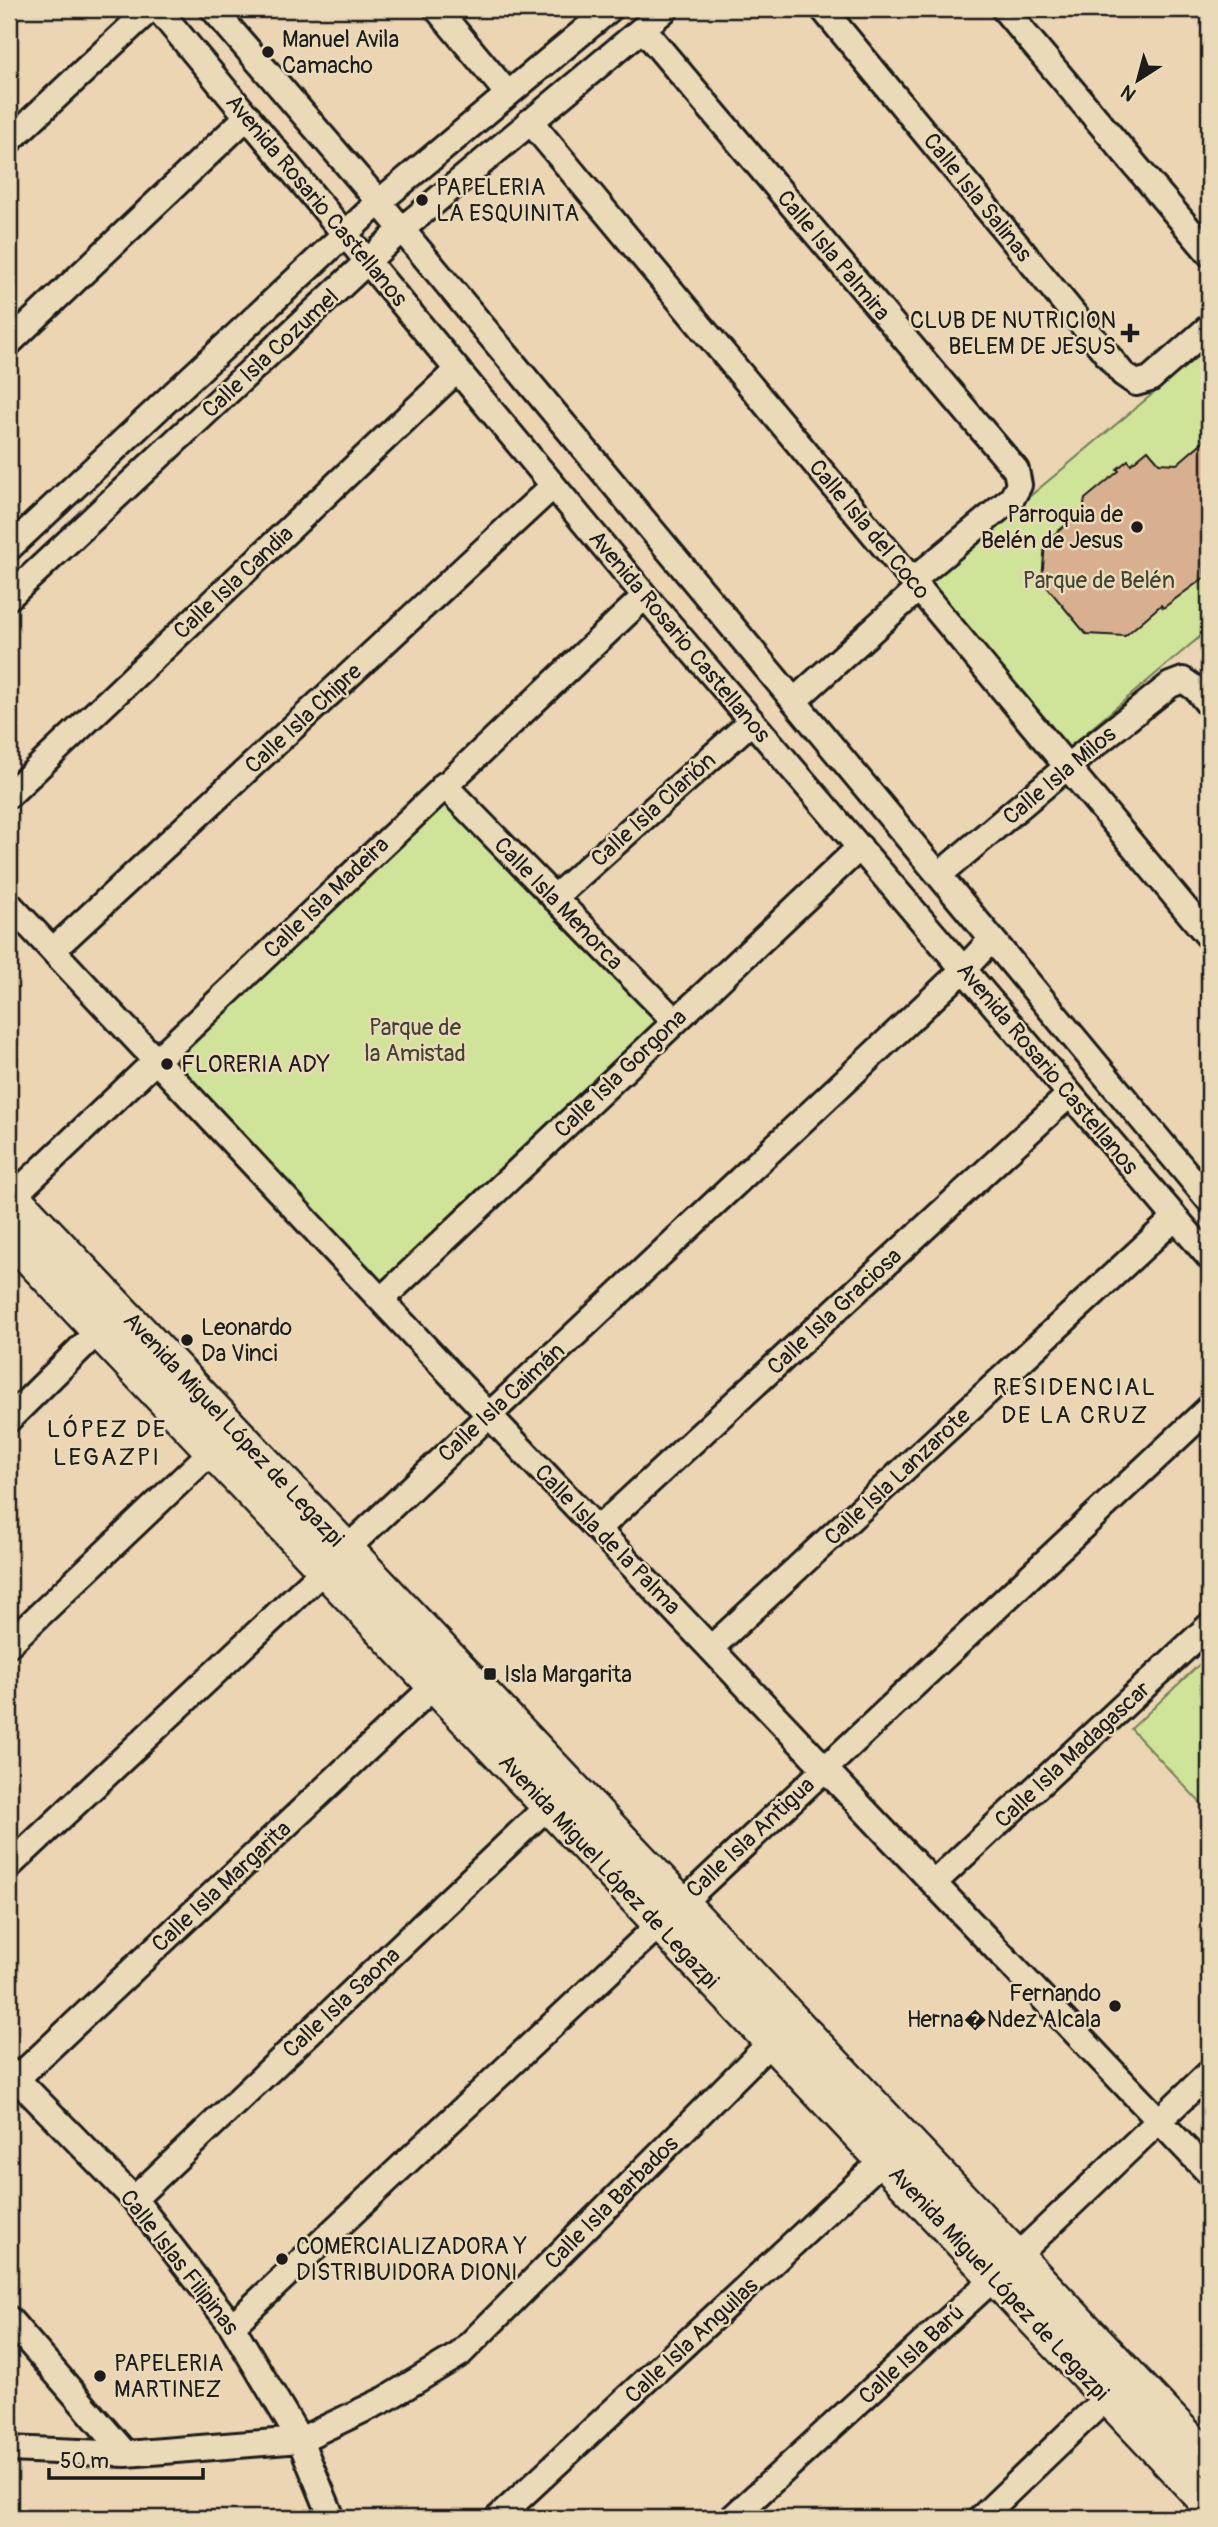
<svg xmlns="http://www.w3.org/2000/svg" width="1218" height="2527" font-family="Pangolin,sans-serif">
<rect width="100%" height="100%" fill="#ebd5b2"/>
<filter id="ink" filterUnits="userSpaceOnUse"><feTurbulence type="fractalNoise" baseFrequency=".0143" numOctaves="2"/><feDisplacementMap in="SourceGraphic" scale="14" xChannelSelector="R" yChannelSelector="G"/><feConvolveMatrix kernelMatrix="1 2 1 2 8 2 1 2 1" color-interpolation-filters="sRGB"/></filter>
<g filter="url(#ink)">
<path fill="#cfe499" stroke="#76805a" stroke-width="2" d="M 1209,347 L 1209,629 L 1068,748 L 928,581 Z
M 443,795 L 664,1020 L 381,1290 L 165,1060 Z
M 1209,1655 L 1209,1812 L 1131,1729 Z"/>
<path fill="#d8b090" stroke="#1c1c1c" stroke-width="2" d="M 1206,439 L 1209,439 L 1209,564 L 1204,569 L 1205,577 L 1163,608 L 1161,605 L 1125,636 L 1086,634 L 1042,581 L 1045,542 L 1083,511 L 1085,499 L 1119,471 L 1117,469 L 1128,460 L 1131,464 L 1148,450 L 1159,463 L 1177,464 Z"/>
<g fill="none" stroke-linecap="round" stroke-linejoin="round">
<defs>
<path id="minor" d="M 158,9 L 645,596 L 1209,1257
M 213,9 L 379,202 L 1209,1200
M 437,9 L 508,94
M 823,9 L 1123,374 L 1136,383 L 1150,379 L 1209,327
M 1004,9 L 1209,253
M 643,29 L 1016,470 L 1019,485 L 1012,498 L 912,581
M 530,121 L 1209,937
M 9,141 L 150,9
M 9,343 L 248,116
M 9,548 L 379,202 L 610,9
M 9,597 L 401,230 L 666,9
M 794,701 L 919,588
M 444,785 L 674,1020
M 9,795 L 457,370
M 939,875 L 1068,766 L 1170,685 L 1183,680 L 1196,689 L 1209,705
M 554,898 L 752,721
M 9,904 L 488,1414 L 1209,2173
M 53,950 L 553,486
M 9,1200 L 645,596
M 381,1300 L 860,847
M 9,1419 L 98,1331
M 598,1529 L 1070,1094
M 9,1644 L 212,1451
M 711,1648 L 1175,1218
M 9,1866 L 964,969 L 992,939
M 934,1883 L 1209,1626
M 9,2071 L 134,2199 L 232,2326 L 300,2440 L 332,2518
M 9,2086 L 434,1686
M 134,2199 L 548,1806
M 9,2319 L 126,2454
M 232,2326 L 1209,1408
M 9,2449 L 126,2454 L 300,2440 L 386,2399 L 460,2354 L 771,2042
M 498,2518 L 883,2160
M 732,2518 L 994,2278 L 1209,2073
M 981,2518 L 1107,2397"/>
<path id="major" d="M 9,1192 L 1209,2459
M 9,1237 L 1209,2505"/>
</defs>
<use href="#minor" stroke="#1c1c1c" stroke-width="30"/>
<use href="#major" stroke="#1c1c1c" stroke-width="37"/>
<use href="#minor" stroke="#ebdab7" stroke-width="24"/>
<use href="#major" stroke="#ebdab7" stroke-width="32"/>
</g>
</g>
<g fill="#1c1c1c" stroke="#ebdab7" stroke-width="2.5">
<circle cx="268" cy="52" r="7"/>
<circle cx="422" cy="200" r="7"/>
<path d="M1126.5 322.5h7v7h7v7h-7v7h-7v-7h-7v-7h7z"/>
<circle cx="1137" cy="527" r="7"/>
<circle cx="167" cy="1064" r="7"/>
<circle cx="187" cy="1340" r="7"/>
<rect x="483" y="1667" width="14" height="14" rx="3.5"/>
<circle cx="1115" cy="2006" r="7"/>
<circle cx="282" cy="2259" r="7"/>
<circle cx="100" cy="2376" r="7"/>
</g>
<g text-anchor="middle" stroke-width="5" stroke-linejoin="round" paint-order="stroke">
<g font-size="23" fill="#1c1c1c" stroke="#ebdab7" text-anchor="start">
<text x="282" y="47">Manuel Avila<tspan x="282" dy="26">Camacho</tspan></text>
<text x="436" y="195">PAPELERIA<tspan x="436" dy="26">LA ESQUINITA</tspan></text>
<text x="1116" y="328" text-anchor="end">CLUB DE NUTRICION<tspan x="1116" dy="26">BELEM DE JESUS</tspan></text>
<text x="1123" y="522" text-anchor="end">Parroquia de<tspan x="1123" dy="26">Belén de Jesus</tspan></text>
<text x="181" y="1072">FLORERIA ADY</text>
<text x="201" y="1335">Leonardo<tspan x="201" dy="26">Da Vinci</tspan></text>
<text x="504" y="1682">Isla Margarita</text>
<text x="1101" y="2001" text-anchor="end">Fernando<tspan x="1101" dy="26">Herna�Ndez Alcala</tspan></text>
<text x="296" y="2254">COMERCIALIZADORA Y<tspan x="296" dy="26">DISTRIBUIDORA DIONI</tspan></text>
<text x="114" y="2371">PAPELERIA<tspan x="114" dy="26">MARTINEZ</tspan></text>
</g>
<g font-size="23" fill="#1c1c1c" stroke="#ebdab7">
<text transform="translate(978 197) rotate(51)" y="8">Calle Isla Salinas</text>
<text transform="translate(317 200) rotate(50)" y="8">Avenida Rosario Castellanos</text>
<text transform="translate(834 255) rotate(50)" y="8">Calle Isla Palmira</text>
<text transform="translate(270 353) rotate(-43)" y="8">Calle Isla Cozumel</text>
<text transform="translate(870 529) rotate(50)" y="8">Calle Isla del Coco</text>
<text transform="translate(233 582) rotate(-43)" y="8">Calle Isla Candia</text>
<text transform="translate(680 636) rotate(50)" y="8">Avenida Rosario Castellanos</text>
<text transform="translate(303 718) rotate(-43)" y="8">Calle Isla Chipre</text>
<text transform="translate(1059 775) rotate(-40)" y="8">Calle Isla Milos</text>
<text transform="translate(653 809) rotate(-42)" y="8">Calle Isla Clarión</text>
<text transform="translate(326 897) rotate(-44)" y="8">Calle Isla Madeira</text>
<text transform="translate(559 903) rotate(46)" y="8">Calle Isla Menorca</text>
<text transform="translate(1048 1068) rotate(50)" y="8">Avenida Rosario Castellanos</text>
<text transform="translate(620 1073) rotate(-44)" y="8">Calle Isla Gorgona</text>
<text transform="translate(834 1311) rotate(-43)" y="8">Calle Isla Graciosa</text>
<text transform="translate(501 1402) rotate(-43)" y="8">Calle Isla Caimán</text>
<text transform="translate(234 1429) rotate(47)" y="8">Avenida Miguel López de Legazpi</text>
<text transform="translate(897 1476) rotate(-43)" y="8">Calle Isla Lanzarote</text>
<text transform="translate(608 1539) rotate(46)" y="8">Calle Isla de la Palma</text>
<text transform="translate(1072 1754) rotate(-43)" y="8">Calle Isla Madagascar</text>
<text transform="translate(750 1837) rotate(-43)" y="8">Calle Isla Antigua</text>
<text transform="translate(609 1871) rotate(47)" y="8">Avenida Miguel López de Legazpi</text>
<text transform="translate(221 1886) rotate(-43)" y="8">Calle Isla Margarita</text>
<text transform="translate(341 2002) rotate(-43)" y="8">Calle Isla Saona</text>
<text transform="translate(611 2202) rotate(-45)" y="8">Calle Isla Barbados</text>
<text transform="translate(180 2262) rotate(52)" y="8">Calle Islas Filipinas</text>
<text transform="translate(999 2283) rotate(47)" y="8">Avenida Miguel López de Legazpi</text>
<text transform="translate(691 2340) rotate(-43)" y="8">Calle Isla Anguilas</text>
<text transform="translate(911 2354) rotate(-43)" y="8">Calle Isla Barú</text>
</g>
<g font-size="23" fill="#404435" stroke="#ebdab7">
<text x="1099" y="588">Parque de Belén</text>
<text x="415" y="1035">Parque de<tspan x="415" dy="26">la Amistad</tspan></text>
</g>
<g font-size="24" letter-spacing="2" fill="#1c1c1c" stroke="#ebdab7">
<text x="1075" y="1395">RESIDENCIAL<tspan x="1075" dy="28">DE LA CRUZ</tspan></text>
<text x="107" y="1437">LÓPEZ DE<tspan x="107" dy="28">LEGAZPI</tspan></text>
</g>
</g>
<rect width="1218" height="2527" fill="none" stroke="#ebdab7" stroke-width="35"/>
<rect x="18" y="18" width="1183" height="2492" fill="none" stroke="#1c1c1c" stroke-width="2.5" filter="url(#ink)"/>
<g transform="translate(1138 80) rotate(216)" stroke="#ebdab7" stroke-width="5" paint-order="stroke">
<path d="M0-5L12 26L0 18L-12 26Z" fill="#1c1c1c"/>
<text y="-10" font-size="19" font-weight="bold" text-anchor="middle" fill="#1c1c1c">N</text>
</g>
<path d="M49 2468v10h154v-10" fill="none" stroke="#1c1c1c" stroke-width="3.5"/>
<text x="60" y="2468" font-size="21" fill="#1c1c1c" stroke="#ebdab7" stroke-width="5" paint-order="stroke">50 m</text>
</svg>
